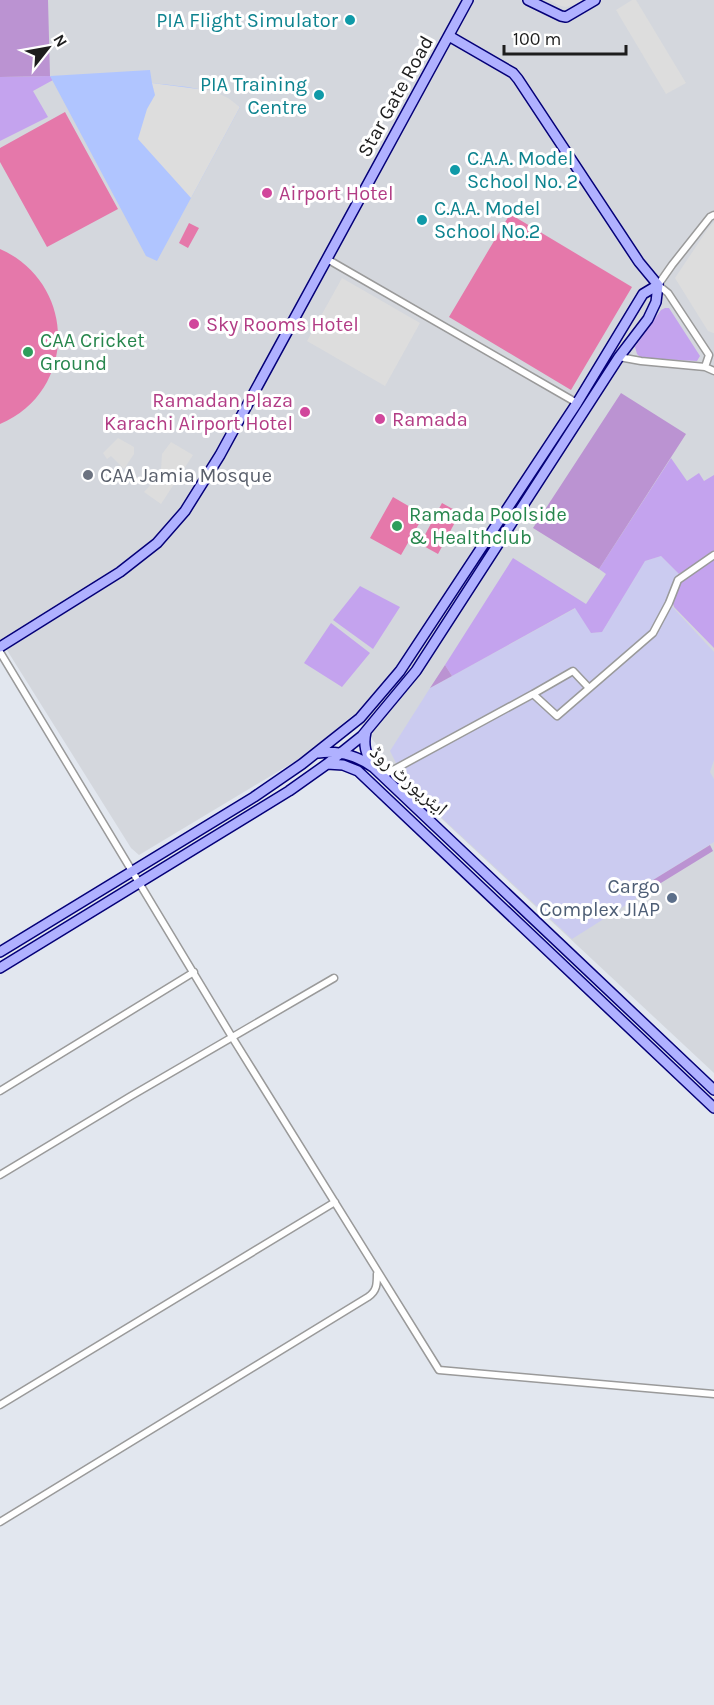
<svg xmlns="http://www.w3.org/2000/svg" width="714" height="1705" font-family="Karla,'Noto Naskh Arabic',sans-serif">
<rect width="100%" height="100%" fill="#e2e7ef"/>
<path fill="#d4d7dd" d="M 0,0 L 714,0 L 714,1073 L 399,779 L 380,749 L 353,715 L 304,756 L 139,855 L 131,848 L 0,639 Z"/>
<path fill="#cbcbf0" d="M 661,556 L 679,574 L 667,601 L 714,652 L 714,760 L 710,772 L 714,779 L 714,842 L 653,880 L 656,886 L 572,939 L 400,779 L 400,771 L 390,751 L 430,688 L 576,608 L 591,633 L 602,632 L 645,561 Z"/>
<path fill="#c4a3ee" d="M 50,76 L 53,80 L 33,91 L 48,117 L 0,141 L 0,77 Z
M 665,308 L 669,308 L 700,356 L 697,361 L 641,358 L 637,354 L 635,347 L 661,310 Z
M 671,458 L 687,481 L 699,473 L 704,481 L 714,475 L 714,552 L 679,574 L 661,556 L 645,561 L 602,632 L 591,633 L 575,608 L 452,676 L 445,665 L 513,558 L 586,604 L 606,574 L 599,569 Z
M 714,558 L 714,648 L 674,607 C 666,586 700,568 714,558 Z
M 360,586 L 400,607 L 373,649 L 333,620 Z
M 331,623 L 370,653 L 342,687 L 304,663 Z"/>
<path fill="#bb93d2" d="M 0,0 L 48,0 L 50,76 L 0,77 Z
M 621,393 L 686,434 L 599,569 L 533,528 Z
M 445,665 L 452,676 L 430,688 Z
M 710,845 L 713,851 L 656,886 L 653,880 Z"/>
<path fill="#b0c5ff" d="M 150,70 L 152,83 C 186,87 212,87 240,107 L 157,261 L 146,256 L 50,76 Z"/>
<path fill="#e578aa" d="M 65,112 L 118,209 L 47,247 L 0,162 L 0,148 Z
M 510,214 L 632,287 L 571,390 L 449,317 Z
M 189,223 L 199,228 L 188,248 L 179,243 Z
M 0,249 C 77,283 78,391 0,424 Z
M 393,497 L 424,515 L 401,555 L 370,538 Z
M 442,503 L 460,513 L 438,554 L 420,544 Z"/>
<path fill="#ddd" d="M 549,0 L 583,0 L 574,5 L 565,7 L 558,5 Z
M 632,0 L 636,0 L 686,83 L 666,94 L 616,10 Z
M 152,83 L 213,91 L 228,98 L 240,107 L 191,198 L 138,139 L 147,109 L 155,95 Z
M 714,222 L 714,333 L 713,333 L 708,331 L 675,278 L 707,230 Z
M 342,278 L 420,323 L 385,386 L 307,341 Z
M 118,438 L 134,447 L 134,454 L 124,469 L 111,456 L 107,459 L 103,453 Z
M 171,442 L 193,455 L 161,504 L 144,492 L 156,479 L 161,470 L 162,454 Z"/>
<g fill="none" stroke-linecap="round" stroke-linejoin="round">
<defs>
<path id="street" d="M 327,259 L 577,403
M 619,357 L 641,361 L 705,367 L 714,371
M 705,367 L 709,355 L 668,293 L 658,285 L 672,265 L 710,217 L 714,215
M 0,652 L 232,1037 L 439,1370 L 714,1394
M 533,694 L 573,671 L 589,688
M 382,776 L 533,694 L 557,716 L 653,633 L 669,603 L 678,580 L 714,555
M 0,1091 L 194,972
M 0,1175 L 131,1096 L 334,978
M 0,1405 L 335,1202
M 0,1522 L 368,1297 C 377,1291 377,1284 377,1274"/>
<path id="secondary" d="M 528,0 L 561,16 L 566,17 L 595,0
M 0,647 L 120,572 L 157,543 L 185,511 L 220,455 L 468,0
M 366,732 C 363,745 366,754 372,765
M 318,753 C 339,750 356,755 373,767 L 714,1090
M 327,764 L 343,765 L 358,771 L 714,1108
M 0,952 L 254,797 L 302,764 L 360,718 L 400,671 L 577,403 L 643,294 L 658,285
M 0,968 L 289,791 L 327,764 L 362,736 L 416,671 L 619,357 L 648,319 L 656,302 L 658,285 L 639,262 L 518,79 L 513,73 L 449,36"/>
</defs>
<use href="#street" stroke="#9a9a9a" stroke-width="9"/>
<use href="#secondary" stroke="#050078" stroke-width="12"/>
<use href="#street" stroke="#fff" stroke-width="6"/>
<use href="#secondary" stroke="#b0b1ff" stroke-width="9"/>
</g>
<g fill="#0f9aa8" stroke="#fff" stroke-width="2">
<circle cx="350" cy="20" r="6"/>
<circle cx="319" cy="95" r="6"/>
<circle cx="455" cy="170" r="6"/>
<circle cx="422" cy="220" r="6"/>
</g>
<g fill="#d1479c" stroke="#fff" stroke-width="2">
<circle cx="267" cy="193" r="6"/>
<circle cx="194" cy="324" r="6"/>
<circle cx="305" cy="412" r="6"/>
<circle cx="380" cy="419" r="6"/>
</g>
<g fill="#2e9e5b" stroke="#fff" stroke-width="2">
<circle cx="28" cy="352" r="6"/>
<circle cx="397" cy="526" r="6"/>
</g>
<circle fill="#6b7280" stroke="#fff" stroke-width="2" cx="88" cy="475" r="6"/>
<circle fill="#5c6f8a" stroke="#fff" stroke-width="2" cx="672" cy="898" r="6"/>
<g text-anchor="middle" stroke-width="6" stroke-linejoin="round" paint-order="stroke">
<g font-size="20" fill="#0d838f" stroke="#fff" text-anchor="end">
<text x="338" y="27">PIA Flight Simulator</text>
<text x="307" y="91">PIA Training<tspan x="307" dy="23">Centre</tspan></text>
<text x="467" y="165" text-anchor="start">C.A.A. Model<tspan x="467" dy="23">School No. 2</tspan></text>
<text x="434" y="215" text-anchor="start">C.A.A. Model<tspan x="434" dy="23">School No.2</tspan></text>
</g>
<g font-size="20" fill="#1d1d1d" stroke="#fff">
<text transform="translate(395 96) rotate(-61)" y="7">Star Gate Road</text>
<text transform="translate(409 780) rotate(41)" y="7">ایئرپورٹ روڈ</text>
</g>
<g font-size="20" fill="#b23c85" stroke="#fff" text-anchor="start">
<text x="279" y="200">Airport Hotel</text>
<text x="206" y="331">Sky Rooms Hotel</text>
<text x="293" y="407" text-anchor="end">Ramadan Plaza<tspan x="293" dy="23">Karachi Airport Hotel</tspan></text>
<text x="392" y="426">Ramada</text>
</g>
<g font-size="20" fill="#27864d" stroke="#fff" text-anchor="start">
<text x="40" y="347">CAA Cricket<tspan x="40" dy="23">Ground</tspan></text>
<text x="409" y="521">Ramada Poolside<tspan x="409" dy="23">&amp; Healthclub</tspan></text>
</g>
<g font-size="20" fill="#5b616d" stroke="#fff" text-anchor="start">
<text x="100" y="482">CAA Jamia Mosque</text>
</g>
<g font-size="20" fill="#4e5e75" stroke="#fff" text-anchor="end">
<text x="660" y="893">Cargo<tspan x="660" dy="23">Complex JIAP</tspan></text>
</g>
</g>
<g transform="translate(48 48) rotate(59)" stroke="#ffffff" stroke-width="4.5" paint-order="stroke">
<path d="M0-4.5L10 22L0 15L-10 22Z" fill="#1d1d1d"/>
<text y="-9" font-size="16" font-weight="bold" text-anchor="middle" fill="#1d1d1d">N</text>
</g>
<path d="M504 45v9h122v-9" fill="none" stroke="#1d1d1d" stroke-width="3"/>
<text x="513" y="45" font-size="18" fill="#1d1d1d" stroke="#ffffff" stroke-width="4.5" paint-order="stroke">100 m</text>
</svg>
